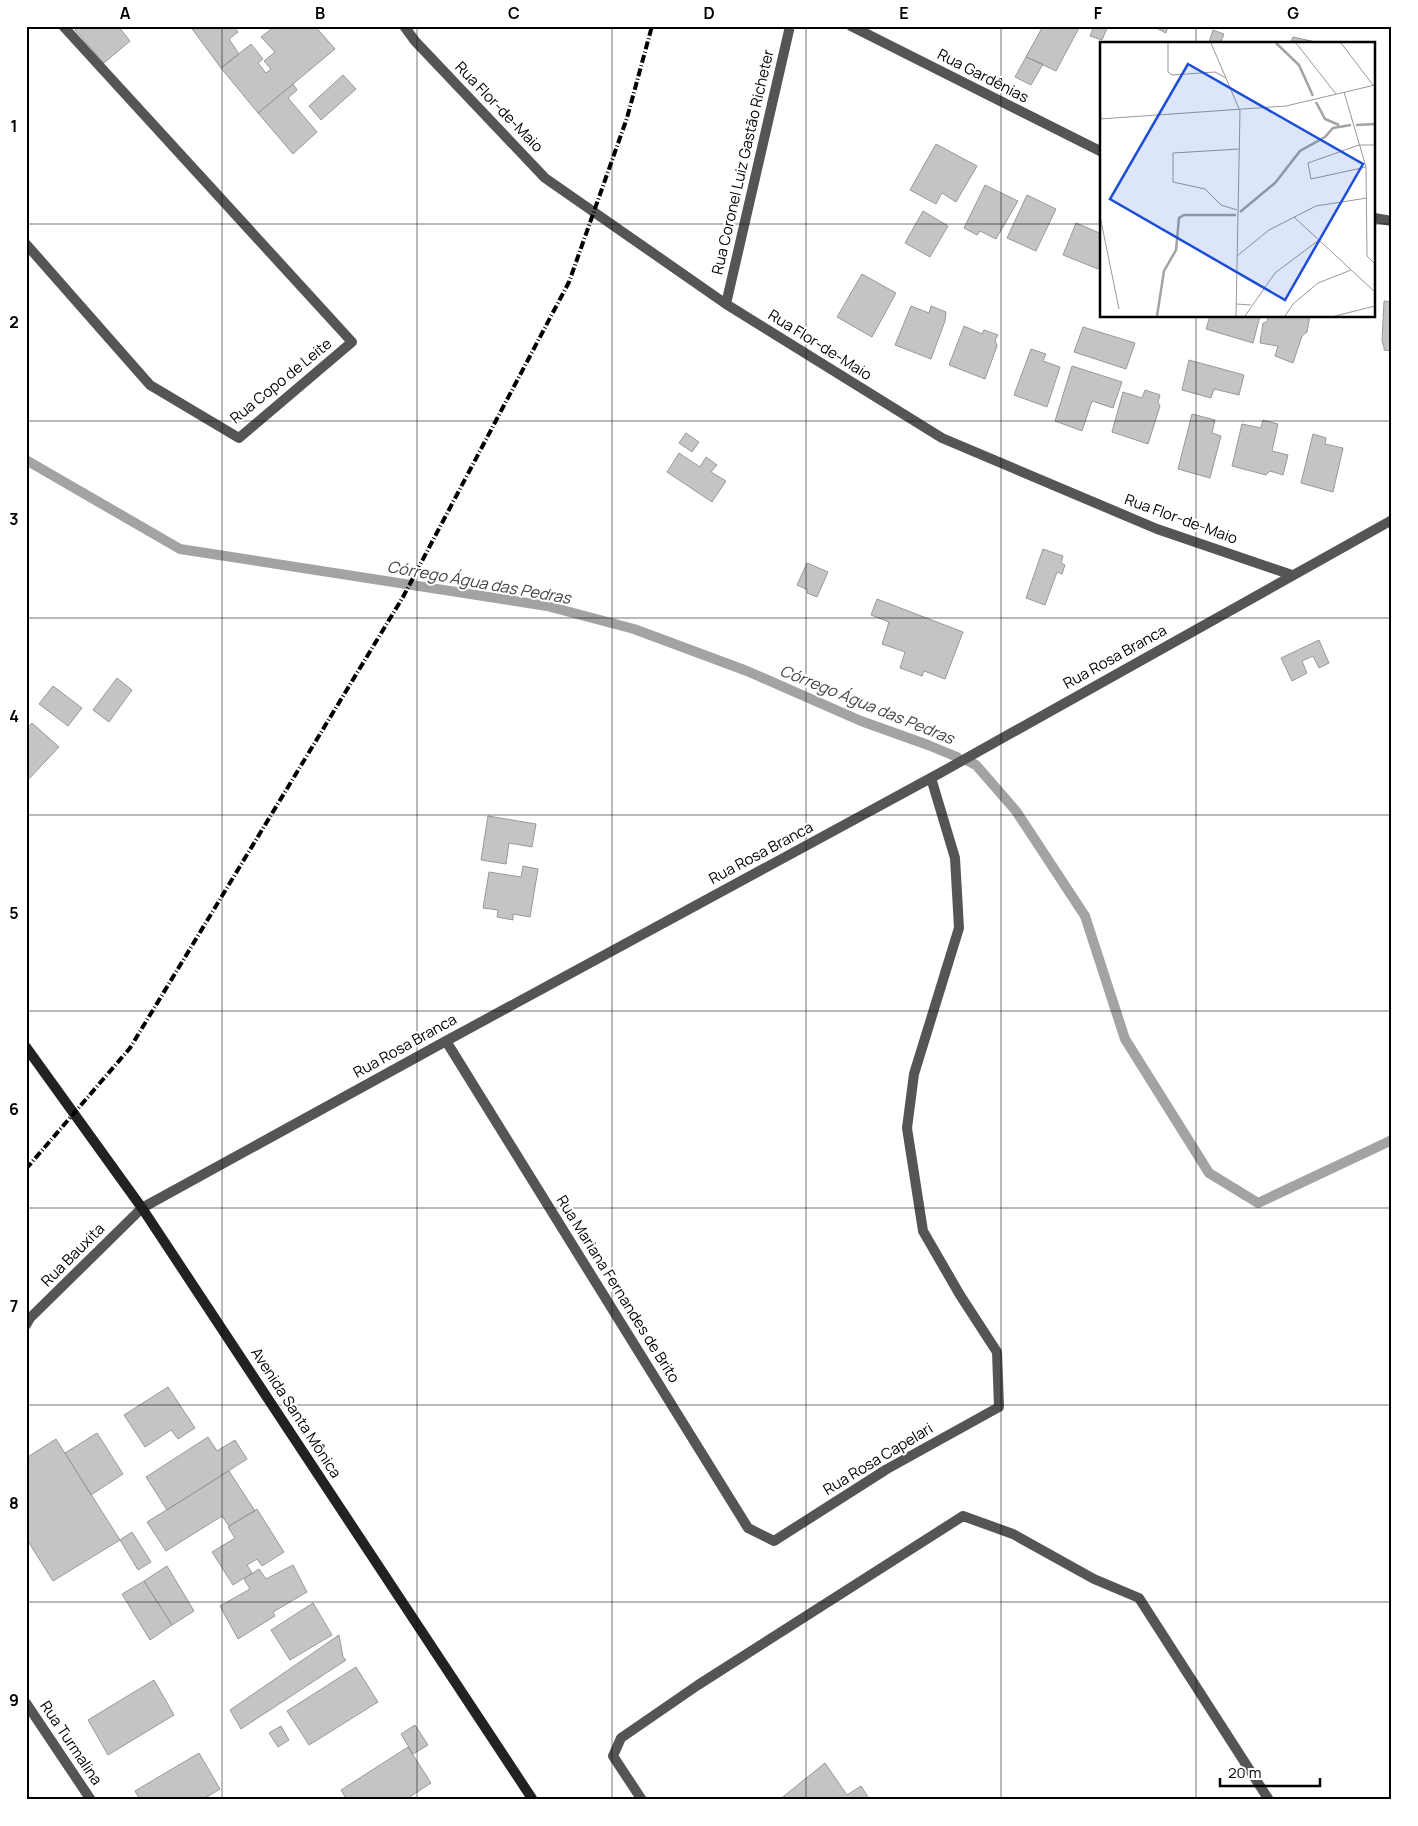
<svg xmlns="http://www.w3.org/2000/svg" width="1418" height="1826" font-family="Manrope,sans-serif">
<rect width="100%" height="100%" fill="#fff"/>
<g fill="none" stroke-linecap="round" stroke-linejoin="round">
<path stroke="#a3a3a3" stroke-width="10" d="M 26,460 L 180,549 L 547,606 L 634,629 L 747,671 L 861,721 L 928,745 L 957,757
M 966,760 L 976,765 L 1016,811 L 1085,916 L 1125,1039 L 1209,1173 L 1258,1203 L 1392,1140"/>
</g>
<path fill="#c4c4c4" stroke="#999" d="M 79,26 L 118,26 L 130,41 L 104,63 L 75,30 Z
M 190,26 L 234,26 L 238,32 L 229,39 L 239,54 L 221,68 Z
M 275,26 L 315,26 L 335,49 L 258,113 L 221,68 L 251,44 L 263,59 L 258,63 L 266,73 L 271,69 L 264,61 L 275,52 L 261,37 Z
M 1043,26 L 1080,26 L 1056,71 L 1026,57 Z
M 1094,26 L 1108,26 L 1102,40 L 1090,36 Z
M 1152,26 L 1168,26 L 1166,33 Z
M 1213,30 L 1224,34 L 1220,44 L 1209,42 Z
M 1293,37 L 1325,44 L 1290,44 Z
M 1026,57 L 1043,64 L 1031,85 L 1015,77 Z
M 343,75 L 356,89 L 321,120 L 309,106 Z
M 293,84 L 297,90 L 288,98 L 317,132 L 293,154 L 258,113 Z
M 936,144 L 977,166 L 956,202 L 942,193 L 936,204 L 910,190 Z
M 985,185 L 1018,201 L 996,239 L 980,231 L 977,235 L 964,228 Z
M 1027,195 L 1056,209 L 1036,251 L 1007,238 Z
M 923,211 L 948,226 L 930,257 L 905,243 Z
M 1076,223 L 1102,234 L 1102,262 L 1098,269 L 1063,255 Z
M 862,274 L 896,293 L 872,337 L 837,317 Z
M 1384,301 L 1392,302 L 1392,351 L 1384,350 L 1384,347 L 1382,341 Z
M 911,306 L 929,313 L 931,306 L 946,312 L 945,321 L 931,359 L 895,345 Z
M 1210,316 L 1260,316 L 1253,343 L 1206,329 Z
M 1268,316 L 1310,316 L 1307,332 L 1302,336 L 1293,363 L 1275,356 L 1278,346 L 1260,343 L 1263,323 L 1267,322 Z
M 964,326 L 982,334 L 984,330 L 998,335 L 995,340 L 997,346 L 985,379 L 949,365 Z
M 1083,327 L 1135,343 L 1126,369 L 1074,352 Z
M 1031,349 L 1046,354 L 1043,361 L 1060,367 L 1047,407 L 1014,395 Z
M 1189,360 L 1244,375 L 1239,395 L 1214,389 L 1211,398 L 1182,390 Z
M 1072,366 L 1122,382 L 1113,408 L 1092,401 L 1082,431 L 1055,421 Z
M 1145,390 L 1160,395 L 1158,402 L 1160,406 L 1148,444 L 1112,432 L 1123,392 L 1142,398 Z
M 1192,414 L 1215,420 L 1212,433 L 1221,436 L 1210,478 L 1178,469 Z
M 1263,420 L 1278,424 L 1272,451 L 1288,455 L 1283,475 L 1270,471 L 1266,475 L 1232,466 L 1242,424 L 1261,428 Z
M 686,433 L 699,442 L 692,452 L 679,443 Z
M 1313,434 L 1326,438 L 1325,444 L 1343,448 L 1333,492 L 1301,483 Z
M 679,453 L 700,467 L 706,457 L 717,465 L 711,472 L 726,481 L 712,502 L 667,472 Z
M 1043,549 L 1063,556 L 1061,563 L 1065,565 L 1062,574 L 1057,572 L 1045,605 L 1026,598 Z
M 807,563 L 828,572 L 817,597 L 807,593 L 808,590 L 797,585 Z
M 877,599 L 963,632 L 945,679 L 924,671 L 922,676 L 900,668 L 905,652 L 882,644 L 889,622 L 871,615 Z
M 1319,640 L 1329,663 L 1319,668 L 1313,656 L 1302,661 L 1307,673 L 1292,681 L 1281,658 Z
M 117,678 L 132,690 L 109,722 L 93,710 Z
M 53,686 L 82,708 L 68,726 L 39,704 Z
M 32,723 L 59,747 L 26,782 L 26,729 Z
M 488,816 L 536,824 L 532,847 L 509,843 L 506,864 L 481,860 Z
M 523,866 L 538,869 L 530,917 L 513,914 L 513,920 L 497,917 L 498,910 L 483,908 L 489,872 L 521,877 Z
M 168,1387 L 195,1428 L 178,1439 L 171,1430 L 145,1447 L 124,1415 Z
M 97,1433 L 123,1474 L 91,1495 L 65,1453 Z
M 208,1437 L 217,1451 L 235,1440 L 247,1459 L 167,1510 L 146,1477 Z
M 56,1439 L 120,1540 L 53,1581 L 26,1538 L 26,1458 Z
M 229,1471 L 255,1511 L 229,1526 L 222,1516 L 166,1551 L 147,1522 Z
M 257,1509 L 284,1552 L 262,1566 L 257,1559 L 247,1565 L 252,1573 L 233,1585 L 212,1552 L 235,1538 L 228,1527 Z
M 132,1532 L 151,1562 L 138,1570 L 120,1540 Z
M 293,1565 L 307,1592 L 273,1612 L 275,1616 L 238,1639 L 220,1606 L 250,1589 L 244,1579 L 259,1569 L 266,1579 Z
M 167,1566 L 194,1611 L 172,1625 L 144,1581 Z
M 144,1581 L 172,1625 L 150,1640 L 122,1594 Z
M 313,1603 L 332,1635 L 290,1660 L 271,1630 Z
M 339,1635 L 343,1657 L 346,1660 L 241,1729 L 230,1710 Z
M 356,1667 L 378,1702 L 309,1745 L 287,1711 Z
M 154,1680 L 174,1715 L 108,1755 L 88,1720 Z
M 415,1725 L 428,1745 L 413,1754 L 401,1734 Z
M 281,1726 L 289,1740 L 278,1747 L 269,1733 Z
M 408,1747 L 431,1783 L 405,1800 L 347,1800 L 341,1790 Z
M 199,1753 L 220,1789 L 202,1800 L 140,1800 L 135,1791 Z
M 825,1763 L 847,1795 L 861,1786 L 870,1800 L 779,1800 Z"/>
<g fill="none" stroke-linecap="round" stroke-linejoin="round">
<path stroke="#555" stroke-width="10" d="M 642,1800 L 613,1756 L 621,1738 L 698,1685 L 963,1516 L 1013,1534 L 1094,1579 L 1139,1598 L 1269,1800"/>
<path stroke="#555" stroke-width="10" d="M 404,26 L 415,41 L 545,178 L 726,304 L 942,438 L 1157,529 L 1292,575
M 851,26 L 1102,152
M 1374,218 L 1392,221
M 26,244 L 150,385 L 239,438 L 352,342 L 63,26
M 726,304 L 790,26
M 446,1041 L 748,1528 L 774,1541 L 887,1469 L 999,1407 L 997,1352 L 960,1295 L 923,1231 L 907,1128 L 914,1074 L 959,928 L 955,858 L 931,778
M 26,1325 L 30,1318 L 142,1208 L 446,1041 L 940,773 L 1392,520
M 26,1703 L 91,1800"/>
<path stroke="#222" stroke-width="10" d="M 26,1047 L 142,1208 L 533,1800"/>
<path stroke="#000" stroke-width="4" stroke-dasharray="8 2.5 1 2.5" stroke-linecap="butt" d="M 26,1169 L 130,1048 L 403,597 L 569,282 L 627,118 L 652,26"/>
</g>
<path fill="none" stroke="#000" stroke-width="1" stroke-opacity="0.55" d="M 222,26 L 222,1800M 417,26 L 417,1800M 612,26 L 612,1800M 806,26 L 806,1800M 1001,26 L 1001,1800M 1196,26 L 1196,44M 26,224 L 1102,224M 1374,224 L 1392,224M 1196,316 L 1196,1800M 26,421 L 1392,421M 26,618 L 1392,618M 26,815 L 1392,815M 26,1011 L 1392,1011M 26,1208 L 1392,1208M 26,1405 L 1392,1405M 26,1602 L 1392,1602"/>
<g text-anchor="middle" stroke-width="4" stroke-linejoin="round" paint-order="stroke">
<g font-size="15" fill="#000" stroke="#fff">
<text transform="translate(983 76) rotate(27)" y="5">Rua Gardênias</text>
<text transform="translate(499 107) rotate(46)" y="5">Rua Flor-de-Maio</text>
<text transform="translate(743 162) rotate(-77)" y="5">Rua Coronel Luiz Gastão Richeter</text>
<text transform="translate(820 345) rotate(32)" y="5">Rua Flor-de-Maio</text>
<text transform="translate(281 381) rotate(-39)" y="5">Rua Copo de Leite</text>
<text transform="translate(1181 519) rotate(20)" y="5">Rua Flor-de-Maio</text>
<text transform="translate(1115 657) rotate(-29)" y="5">Rua Rosa Branca</text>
<text transform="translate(761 853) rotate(-28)" y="5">Rua Rosa Branca</text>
<text transform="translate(405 1046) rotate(-29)" y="5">Rua Rosa Branca</text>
<text transform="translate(73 1255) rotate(-45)" y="5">Rua Bauxita</text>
<text transform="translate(618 1289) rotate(58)" y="5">Rua Mariana Fernandes de Brito</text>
<text transform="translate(296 1413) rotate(57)" y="5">Avenida Santa Mônica</text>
<text transform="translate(878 1459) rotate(-31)" y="5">Rua Rosa Capelari</text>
<text transform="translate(71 1743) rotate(56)" y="5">Rua Turmalina</text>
</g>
<g font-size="16" font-style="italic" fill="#444" stroke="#fff">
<text transform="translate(479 582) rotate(10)" y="6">Córrego Água das Pedras</text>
<text transform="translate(867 704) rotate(22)" y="6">Córrego Água das Pedras</text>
</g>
</g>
<g transform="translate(1100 42)">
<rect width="275" height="275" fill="#fff"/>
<path fill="none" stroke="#a3a3a3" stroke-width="2.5" d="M 176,1 L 199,23 L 213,54M 216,60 L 225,77 L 239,83M 256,83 L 275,82M 140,170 L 175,141 L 200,109 L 225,95 L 233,86 L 251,83M 57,274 L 64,229 L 76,208 L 79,176 L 84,173 L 136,173"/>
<path fill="none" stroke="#999" stroke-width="1" d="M 68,1 L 68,30 L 72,33 L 115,30 L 126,36M 111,1 L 140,69 L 136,274M 196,1 L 236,52M 241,1 L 273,43M 244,50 L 266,125 L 267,214 L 275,222M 0,58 L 1,77M 0,77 L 186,64 L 275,43M 259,103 L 208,121 L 211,137 L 266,125M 259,103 L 275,103M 137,168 L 121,163 L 105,147 L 73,140 L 73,111 L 139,107M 0,174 L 19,267M 194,175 L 275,250M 137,214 L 169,188 L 216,164 L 267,156M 136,262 L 151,263M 145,274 L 175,231 L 219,198M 185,274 L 193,262 L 218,241 L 251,228M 235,274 L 275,264"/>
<path fill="#1d4ed8" fill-opacity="0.15" stroke="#1d4ed8" stroke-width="2.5" d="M 88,22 L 263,122 L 185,258 L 10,157 Z"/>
<rect width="275" height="275" fill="none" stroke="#000" stroke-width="2.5"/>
</g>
<rect width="1418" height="1826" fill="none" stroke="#ffffff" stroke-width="55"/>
<path d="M1220 1778v8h100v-8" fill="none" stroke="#000000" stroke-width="2.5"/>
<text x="1228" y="1778" font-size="15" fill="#000000" stroke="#ffffff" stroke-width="4" paint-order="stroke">20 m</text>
<rect x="28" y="28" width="1362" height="1770" fill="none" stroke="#000" stroke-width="2"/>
<g font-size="16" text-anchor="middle" font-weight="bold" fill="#000">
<text x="125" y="19">A</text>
<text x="320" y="19">B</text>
<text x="514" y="19">C</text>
<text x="709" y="19">D</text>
<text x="904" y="19">E</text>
<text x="1098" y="19">F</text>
<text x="1293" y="19">G</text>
<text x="14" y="132">1</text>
<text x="14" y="328">2</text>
<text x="14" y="525">3</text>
<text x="14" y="722">4</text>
<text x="14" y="919">5</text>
<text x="14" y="1115">6</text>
<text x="14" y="1312">7</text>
<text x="14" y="1509">8</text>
<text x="14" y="1706">9</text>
</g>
</svg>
